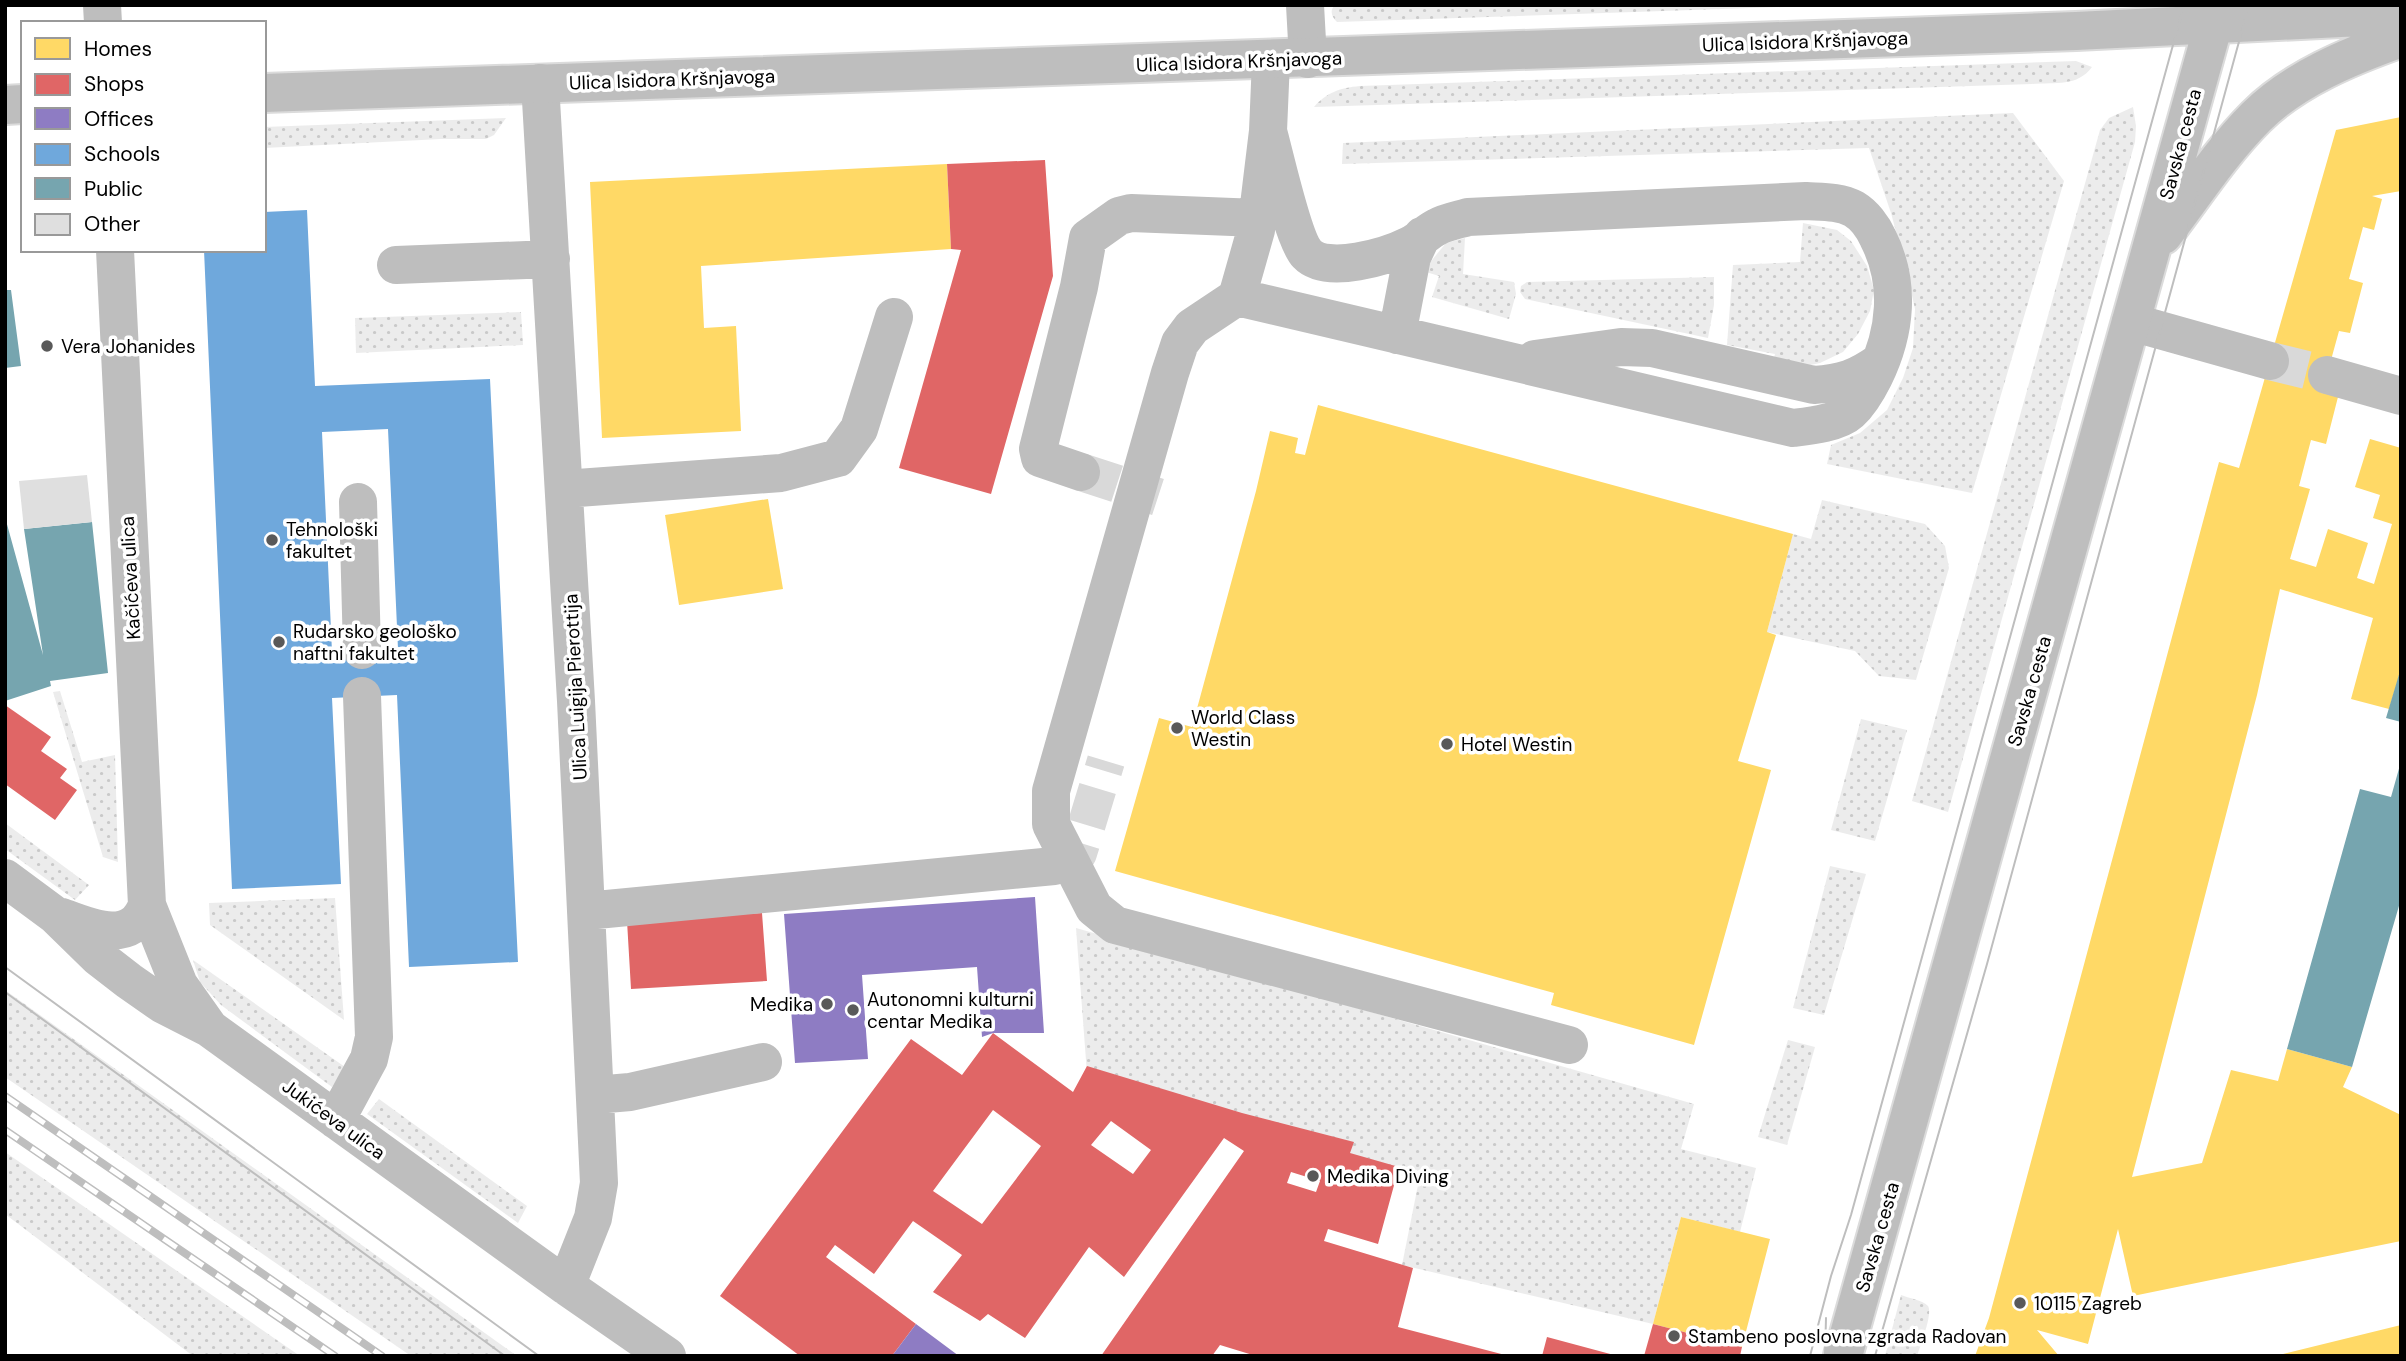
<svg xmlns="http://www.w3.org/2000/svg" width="2406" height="1361" font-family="'DM Sans',sans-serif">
<defs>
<pattern id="grass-dots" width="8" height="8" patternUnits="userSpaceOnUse" patternTransform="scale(1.75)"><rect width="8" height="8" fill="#ececec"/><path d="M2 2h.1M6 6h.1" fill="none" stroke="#c9c9c9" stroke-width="1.8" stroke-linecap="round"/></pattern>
</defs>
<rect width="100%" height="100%" fill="#fff"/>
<path fill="url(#grass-dots)" d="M 1335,5 L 1842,5 L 1337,22 C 1332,17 1329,11 1335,5 Z
M 2076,61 L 2092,67 C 2077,87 2056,82 2032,84 L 1314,107 C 1327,92 1340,88 1360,86 Z
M 2133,107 L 2136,126 L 2135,142 L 1948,812 L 1912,801 L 2100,130 L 2109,118 Z
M 2013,113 L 2064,181 L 1972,493 L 1827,464 L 1831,445 L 1860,433 L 1887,410 L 1903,378 L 1913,348 L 1915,309 L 1907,273 L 1891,213 L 1869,148 L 1342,164 L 1343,143 Z
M 506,118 L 494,135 L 486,139 L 441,139 L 264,148 L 264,127 Z
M 1803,223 L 1837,230 L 1851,241 L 1867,266 L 1874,290 L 1870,311 L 1858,334 L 1843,352 L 1820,363 L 1791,369 L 1772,365 L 1775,354 L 1727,345 L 1733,265 L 1800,262 Z
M 1465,238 L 1463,274 L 1514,282 L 1516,294 L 1509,319 L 1432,297 L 1439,276 L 1423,271 L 1446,243 Z
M 1714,277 L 1714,305 L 1708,338 L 1525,299 L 1520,292 L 1521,286 L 1527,282 Z
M 521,312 L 523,345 L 356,353 L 355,318 Z
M 1822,500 L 1925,524 L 1945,546 L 1949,568 L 1916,680 L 1879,676 L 1855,651 L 1767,632 L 1793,534 L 1811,539 Z
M 60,691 L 82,762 L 115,755 L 118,862 L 103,857 L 53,692 Z
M 1861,719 L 1907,730 L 1875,841 L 1831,830 Z
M 5,823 L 89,885 L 75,900 L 5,849 Z
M 1830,866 L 1866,874 L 1824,1015 L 1793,1008 Z
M 335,898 L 344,1020 L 210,925 L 209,903 Z
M 1076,928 L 1694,1104 L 1681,1149 L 1756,1168 L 1740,1232 L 1681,1217 L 1653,1324 L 1402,1265 L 1419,1180 L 1089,1100 Z
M 193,960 L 345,1067 L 332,1087 L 221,1005 L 200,982 Z
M 5,990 L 517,1356 L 411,1356 L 5,1077 Z
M 1788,1040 L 1815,1047 L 1787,1145 L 1758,1137 Z
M 379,1099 L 527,1206 L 518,1223 L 367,1114 Z
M 5,1152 L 300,1356 L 193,1356 L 5,1214 Z
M 1901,1295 C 1908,1298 1923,1300 1928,1306 C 1933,1314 1920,1346 1917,1356 L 1885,1356 Z"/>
<path fill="#ffd966" d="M 2401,117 L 2401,191 L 2372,196 L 2382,199 L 2374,230 L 2363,227 L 2349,279 L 2363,283 L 2350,333 L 2339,331 L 2323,389 L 2339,393 L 2326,444 L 2311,440 L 2299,486 L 2310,489 L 2290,559 L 2316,567 L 2328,529 L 2368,543 L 2357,578 L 2374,584 L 2392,524 L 2373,518 L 2380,495 L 2355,487 L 2370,439 L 2401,448 L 2401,669 L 2389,709 L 2351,699 L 2373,618 L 2280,589 L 2257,695 L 2132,1177 L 2202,1163 L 2231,1070 L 2278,1081 L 2287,1049 L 2352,1067 L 2343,1087 L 2401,1115 L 2401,1241 L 2133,1296 L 2118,1229 L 2088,1344 L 2037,1330 L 2059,1356 L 1975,1356 L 1989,1318 L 2219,462 L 2239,468 L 2336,130 Z
M 947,164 L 951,249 L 701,266 L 704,328 L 736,326 L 741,431 L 602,438 L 590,182 Z
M 1318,405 L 1793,534 L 1767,632 L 1776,635 L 1738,761 L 1771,770 L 1694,1045 L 1551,1005 L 1554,993 L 1115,871 L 1159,718 L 1192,727 L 1256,491 L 1270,431 L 1298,438 L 1295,453 L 1305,455 Z
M 768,499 L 783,589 L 679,605 L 665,515 Z
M 1681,1217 L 1770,1239 L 1742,1347 L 1653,1324 Z
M 2401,1325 L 2401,1356 L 2280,1356 L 2279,1355 Z"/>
<path fill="#e06666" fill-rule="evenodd" d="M 1045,160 L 1053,276 L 991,494 L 899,468 L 961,250 L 951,249 L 947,164 Z
M 5,705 L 51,737 L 41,751 L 67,769 L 60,778 L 77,790 L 55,820 L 5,784 Z
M 762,913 L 767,981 L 631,989 L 627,921 Z
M 993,1033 L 1073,1092 L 1087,1066 L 1242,1113 L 1354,1142 L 1350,1153 L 1399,1167 L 1378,1244 L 1328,1229 L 1324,1241 L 1413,1268 L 1398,1327 L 1509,1356 L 1256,1356 L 1220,1345 L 1212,1356 L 1101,1356 L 1244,1151 L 1224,1138 L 1124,1277 L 1089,1247 L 1025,1338 L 988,1314 L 980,1321 L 933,1292 L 962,1255 L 913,1221 L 874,1274 L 835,1245 L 826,1257 L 916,1324 L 892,1356 L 800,1356 L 720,1296 L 911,1039 L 962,1075 ZM 993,1110 L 1041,1146 L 982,1224 L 933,1191 ZM 1111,1121 L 1151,1150 L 1133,1174 L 1091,1145 ZM 1291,1172 L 1320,1181 L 1316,1192 L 1287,1183 Z
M 1653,1324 L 1742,1347 L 1740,1356 L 1644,1356 Z
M 1547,1337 L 1614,1355 L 1614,1356 L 1542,1356 Z"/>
<path fill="#8e7cc3" d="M 1035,897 L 1044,1033 L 993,1033 L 982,1037 L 977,967 L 862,975 L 868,1059 L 795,1063 L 784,914 Z
M 916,1324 L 959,1356 L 892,1356 Z"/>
<path fill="#6fa8dc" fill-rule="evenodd" d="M 307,210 L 315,386 L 490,379 L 518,962 L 409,967 L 397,695 L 332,698 L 341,884 L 232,889 L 204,250 L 264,250 L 264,212 ZM 388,429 L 398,649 L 332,652 L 322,432 Z"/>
<path fill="#76a5af" d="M 5,290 L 11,290 L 21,366 L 5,368 Z
M 5,517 L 43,655 L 24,529 L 92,522 L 108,673 L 50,681 L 51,686 L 5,701 Z
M 2400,671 L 2401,671 L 2401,722 L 2386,718 Z
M 2400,765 L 2401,899 L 2352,1067 L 2287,1049 L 2360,789 L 2391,797 Z"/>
<path fill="#dfdfdf" d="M 87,475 L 92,522 L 24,529 L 19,481 Z"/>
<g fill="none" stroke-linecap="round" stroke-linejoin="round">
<path stroke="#d9d9d9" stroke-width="38" stroke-dasharray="38 19" stroke-linecap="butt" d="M 2270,361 L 2327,375
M 1081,472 L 1158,497
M 1054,866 L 1068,861 L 1078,853 L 1106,761"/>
<defs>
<path id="major" d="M 264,93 L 2076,31 L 2401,15
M 5,105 L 23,104
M 2163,235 C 2193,196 2221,152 2256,117 C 2294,79 2350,56 2401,38
M 1843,1356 L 2219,5"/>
</defs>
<use href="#major" stroke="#dbdbdb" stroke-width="42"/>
<path stroke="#bebebe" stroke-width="38" d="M 102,5 L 103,23
M 1305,5 L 1308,59
M 540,83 L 576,701 L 599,1183 L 593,1218 L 566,1286
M 1268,131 L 1271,60
M 115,250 L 147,905 L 179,985 L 208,1026
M 396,265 L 551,259
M 1237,297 L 1793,428 C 1809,426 1838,423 1850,412 C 1860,403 1868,389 1874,377 C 1896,332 1901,283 1878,238 C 1873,227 1864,215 1854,209 C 1839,201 1822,202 1806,201 L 1468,217 C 1458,220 1446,222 1437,227 C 1427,232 1420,240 1410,245 C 1388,256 1327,275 1307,254 C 1293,239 1275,156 1268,131 L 1256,230 L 1237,297 L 1192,327 L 1180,343 L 1170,373 L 1051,791 L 1051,824 L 1094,908 L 1115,925 L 1569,1045
M 2131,322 L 2270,361
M 1397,335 L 1412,257 L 1422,236
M 1535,359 L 1621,347 L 1652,348 L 1814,385 C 1843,383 1857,378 1881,361
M 2327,375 L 2401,396
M 1081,472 L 1040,458 L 1038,449 L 1079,287 L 1088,238 L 1119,216 L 1131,213 L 1258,218
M 564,489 L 781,473 L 838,458 L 859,429 L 894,317
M 358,502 L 362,650
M 5,878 L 55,915 L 98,957 L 129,981 L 162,1004 L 209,1028 L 566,1286 L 667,1356
M 586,911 L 1054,866
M 62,917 C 91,928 132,946 147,905
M 595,1095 L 630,1092 L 763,1062
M 336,1120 L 369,1059 L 374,1037 L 362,696"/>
<use href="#major" stroke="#bebebe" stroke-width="38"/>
<path stroke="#bebebe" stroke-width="2" d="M 5,967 L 539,1356
M 5,992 L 505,1356
M 1810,1356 L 1831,1276 L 1851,1215 L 2184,5
M 1825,1356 L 1826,1318
M 1875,1356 L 1987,964 L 2249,5"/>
<defs>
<path id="rail" d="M 5,1096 L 382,1356
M 5,1130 L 335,1356"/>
</defs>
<use href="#rail" stroke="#bebebe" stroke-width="8"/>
<use href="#rail" stroke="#fff" stroke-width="5" stroke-dasharray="16" stroke-linecap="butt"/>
</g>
<g fill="#595959" stroke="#fff" stroke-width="2.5">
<circle cx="47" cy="346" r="7"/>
<circle cx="272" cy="540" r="7"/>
<circle cx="279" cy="642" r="7"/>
<circle cx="1177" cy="728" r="7"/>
<circle cx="1447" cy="744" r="7"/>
<circle cx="827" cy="1004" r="7"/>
<circle cx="853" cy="1010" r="7"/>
<circle cx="1313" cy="1176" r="7"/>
<circle cx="2020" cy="1303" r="7"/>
<circle cx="1674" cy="1336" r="7"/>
</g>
<g text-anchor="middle" stroke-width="7" stroke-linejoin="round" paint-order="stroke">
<g font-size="19" fill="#000" stroke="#fff">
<text transform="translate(1805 41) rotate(-2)" y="7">Ulica Isidora Kršnjavoga</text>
<text transform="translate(1239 61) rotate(-2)" y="7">Ulica Isidora Kršnjavoga</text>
<text transform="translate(672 79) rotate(-2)" y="7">Ulica Isidora Kršnjavoga</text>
<text transform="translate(2180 144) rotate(-75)" y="7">Savska cesta</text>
<text transform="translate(130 578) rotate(-93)" y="7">Kačićeva ulica</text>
<text transform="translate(575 687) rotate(-93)" y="7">Ulica Luigija Pierottija</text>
<text transform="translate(2029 691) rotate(-74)" y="7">Savska cesta</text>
<text transform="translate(334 1119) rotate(36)" y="7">Jukićeva ulica</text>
<text transform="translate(1877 1237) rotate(-74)" y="7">Savska cesta</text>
</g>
<g font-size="19" fill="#000" stroke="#fff" text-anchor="start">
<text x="61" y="353">Vera Johanides</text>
<text x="286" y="536">Tehnološki<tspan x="286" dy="22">fakultet</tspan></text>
<text x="293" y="638">Rudarsko geološko<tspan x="293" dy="22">naftni fakultet</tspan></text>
<text x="1191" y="724">World Class<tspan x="1191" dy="22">Westin</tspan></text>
<text x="1461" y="751">Hotel Westin</text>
<text x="867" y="1006">Autonomni kulturni<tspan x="867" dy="22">centar Medika</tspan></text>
<text x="813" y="1011" text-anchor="end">Medika</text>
<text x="1327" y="1183">Medika Diving</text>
<text x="2034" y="1310">10115 Zagreb</text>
<text x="1688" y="1343">Stambeno poslovna zgrada Radovan</text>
</g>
</g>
<rect width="2406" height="1361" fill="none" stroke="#000000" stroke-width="14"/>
<rect x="21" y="21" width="245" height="231" fill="#ffffff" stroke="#999999" stroke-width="2"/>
<rect x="35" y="38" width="35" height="21" fill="#ffd966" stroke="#999999" stroke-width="2"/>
<text x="84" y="56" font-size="21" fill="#000000">Homes</text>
<rect x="35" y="74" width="35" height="21" fill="#e06666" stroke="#999999" stroke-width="2"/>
<text x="84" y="91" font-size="21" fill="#000000">Shops</text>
<rect x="35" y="108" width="35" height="21" fill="#8e7cc3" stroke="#999999" stroke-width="2"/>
<text x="84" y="126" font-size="21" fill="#000000">Offices</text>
<rect x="35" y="144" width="35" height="21" fill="#6fa8dc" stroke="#999999" stroke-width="2"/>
<text x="84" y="161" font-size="21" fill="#000000">Schools</text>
<rect x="35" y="178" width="35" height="21" fill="#76a5af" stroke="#999999" stroke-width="2"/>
<text x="84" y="196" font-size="21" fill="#000000">Public</text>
<rect x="35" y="214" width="35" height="21" fill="#dfdfdf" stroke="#999999" stroke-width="2"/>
<text x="84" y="231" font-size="21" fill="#000000">Other</text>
</svg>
